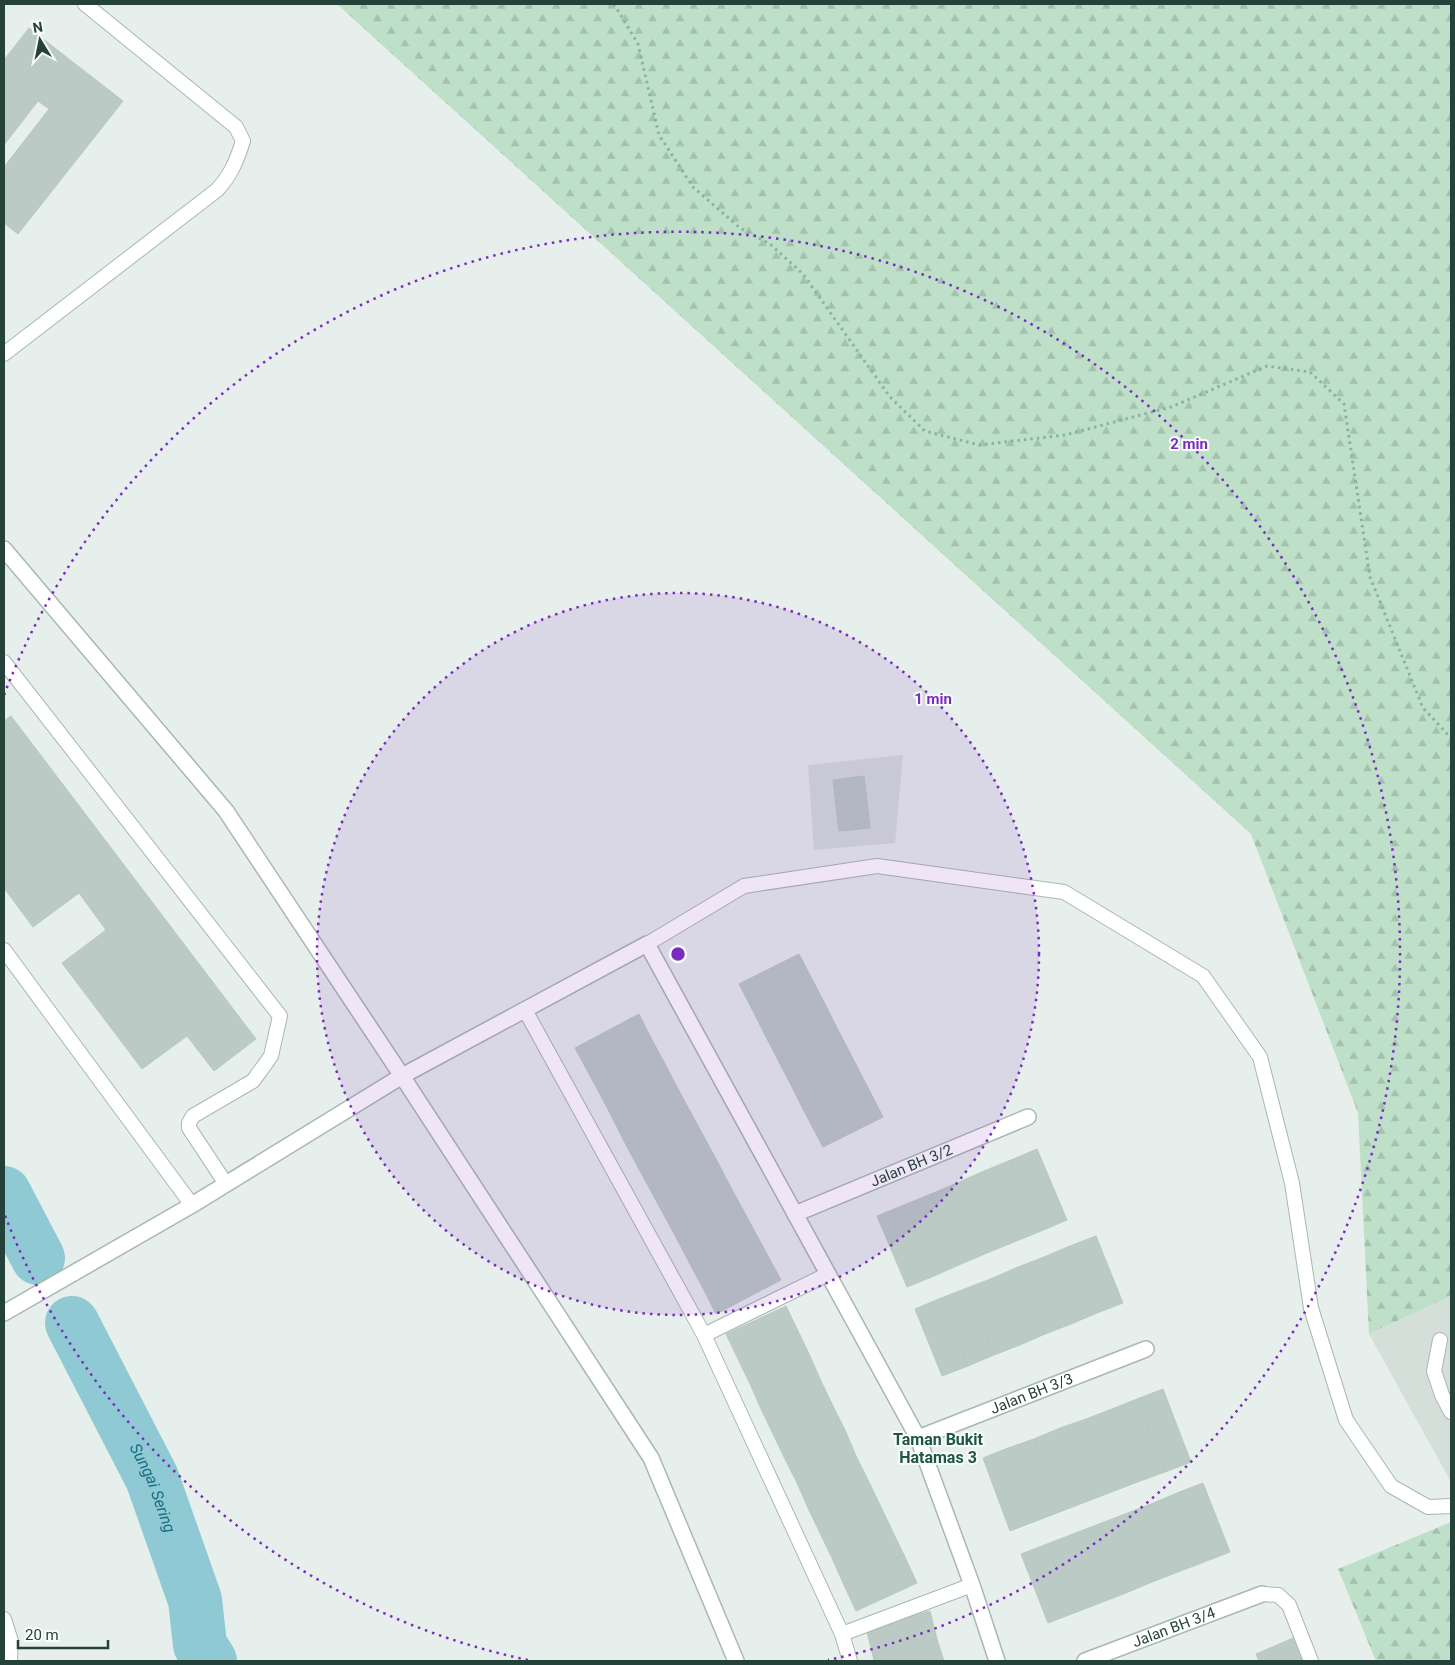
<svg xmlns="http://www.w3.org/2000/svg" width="1455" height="1665" font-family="Roboto,sans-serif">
<defs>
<pattern id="forest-firs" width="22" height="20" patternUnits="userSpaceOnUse" patternTransform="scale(1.25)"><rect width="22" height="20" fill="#bfe0c8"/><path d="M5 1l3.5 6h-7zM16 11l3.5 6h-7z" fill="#a4c1ad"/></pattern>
</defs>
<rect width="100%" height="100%" fill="#e6efeb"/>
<path fill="#d4dfda" d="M 903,755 L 895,843 L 814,850 L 808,765 Z
M 1451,1296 L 1451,1482 L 1369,1334 Z"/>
<path fill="url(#forest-firs)" d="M 337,4 L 1451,4 L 1451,1296 L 1369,1334 L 1358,1113 L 1251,834 Z
M 1451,1522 L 1451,1661 L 1376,1661 L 1338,1569 Z"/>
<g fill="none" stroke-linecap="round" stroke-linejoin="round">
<g stroke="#8ec9d4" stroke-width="54">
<path d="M 4,1193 L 38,1258"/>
<path id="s1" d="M 72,1323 L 152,1478 L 195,1600 L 200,1645 L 210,1661"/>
</g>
</g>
<path fill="#bbcac4" stroke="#b8c9c2" d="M 29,28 L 123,101 L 18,234 L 4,223 L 4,167 L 49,109 L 38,101 L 4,145 L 4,60 Z
M 11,716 L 256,1039 L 214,1071 L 187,1036 L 142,1069 L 62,963 L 106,930 L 79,893 L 33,927 L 4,888 L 4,721 Z
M 864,776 L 870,828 L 839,831 L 833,780 Z
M 799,954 L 812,979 L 752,1009 L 739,984 Z
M 812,979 L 825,1004 L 765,1035 L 752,1009 Z
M 825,1004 L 838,1030 L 778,1060 L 765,1035 Z
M 639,1014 L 651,1038 L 588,1072 L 575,1048 Z
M 838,1030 L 851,1055 L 791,1085 L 778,1060 Z
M 651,1038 L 664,1062 L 601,1096 L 588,1072 Z
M 851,1055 L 864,1080 L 804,1111 L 791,1085 Z
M 664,1062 L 677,1087 L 614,1121 L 601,1096 Z
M 864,1080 L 883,1117 L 823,1147 L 804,1111 Z
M 677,1087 L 690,1111 L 626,1145 L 614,1121 Z
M 690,1111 L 703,1135 L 639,1169 L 626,1145 Z
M 703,1135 L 716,1159 L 652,1193 L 639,1169 Z
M 1037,1149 L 1067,1220 L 1041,1231 L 1011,1160 Z
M 716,1159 L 729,1184 L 665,1217 L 652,1193 Z
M 1011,1160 L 1041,1231 L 1014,1242 L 984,1171 Z
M 984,1171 L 1014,1242 L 987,1253 L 957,1183 Z
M 957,1183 L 987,1253 L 961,1264 L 931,1194 Z
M 729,1184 L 742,1208 L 678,1241 L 665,1217 Z
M 931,1194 L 961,1264 L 934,1276 L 904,1205 Z
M 904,1205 L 934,1276 L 907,1287 L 877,1216 Z
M 742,1208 L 755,1232 L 691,1266 L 678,1241 Z
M 755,1232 L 768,1256 L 704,1290 L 691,1266 Z
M 1096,1236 L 1123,1303 L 1097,1313 L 1070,1246 Z
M 1070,1246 L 1097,1313 L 1071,1324 L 1044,1257 Z
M 768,1256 L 781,1280 L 716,1314 L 704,1290 Z
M 1044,1257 L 1071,1324 L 1045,1334 L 1018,1267 Z
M 1018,1267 L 1045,1334 L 1020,1345 L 993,1278 Z
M 993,1278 L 1020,1345 L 994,1355 L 967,1288 Z
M 967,1288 L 994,1355 L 968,1366 L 941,1298 Z
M 941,1298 L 968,1366 L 942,1376 L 915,1309 Z
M 786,1306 L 798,1331 L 738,1359 L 726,1334 Z
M 798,1331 L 810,1356 L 750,1384 L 738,1359 Z
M 810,1356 L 821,1381 L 761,1409 L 750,1384 Z
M 821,1381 L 833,1406 L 773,1434 L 761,1409 Z
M 1163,1389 L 1191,1462 L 1165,1472 L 1137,1399 Z
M 1137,1399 L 1165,1472 L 1140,1481 L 1112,1409 Z
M 833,1406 L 845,1430 L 785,1459 L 773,1434 Z
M 1112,1409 L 1140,1481 L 1114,1491 L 1086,1419 Z
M 1086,1419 L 1114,1491 L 1088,1501 L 1060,1428 Z
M 1060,1428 L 1088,1501 L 1062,1511 L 1034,1439 Z
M 845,1430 L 856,1456 L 797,1483 L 785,1459 Z
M 1034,1439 L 1062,1511 L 1036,1521 L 1008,1448 Z
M 1008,1448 L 1036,1521 L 1010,1531 L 983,1458 Z
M 856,1456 L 868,1480 L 808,1508 L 797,1483 Z
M 868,1480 L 880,1505 L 820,1533 L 808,1508 Z
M 1203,1483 L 1230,1552 L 1204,1562 L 1177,1493 Z
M 1177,1493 L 1204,1562 L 1178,1572 L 1151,1504 Z
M 1151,1504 L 1178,1572 L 1152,1582 L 1125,1514 Z
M 880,1505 L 892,1530 L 832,1558 L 820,1533 Z
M 1125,1514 L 1152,1582 L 1126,1593 L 1099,1524 Z
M 1099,1524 L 1126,1593 L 1100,1603 L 1073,1534 Z
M 892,1530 L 904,1555 L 843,1583 L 832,1558 Z
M 1073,1534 L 1100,1603 L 1074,1613 L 1047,1544 Z
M 1047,1544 L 1074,1613 L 1048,1623 L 1021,1554 Z
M 904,1555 L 917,1583 L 856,1611 L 843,1583 Z
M 930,1611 L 937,1639 L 873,1656 L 866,1628 Z
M 1293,1638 L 1303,1661 L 1259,1661 L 1256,1654 Z
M 937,1639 L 944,1661 L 874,1661 L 873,1656 Z"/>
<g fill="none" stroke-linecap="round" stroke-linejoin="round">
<defs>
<path id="lane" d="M 4,354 L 217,190 C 231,175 237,160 243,141 L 236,127 L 85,4
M 4,662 L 280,1016 L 271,1056 L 253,1081 L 193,1116 L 189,1123 L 189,1128 L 226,1184
M 647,944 L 744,886 L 877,866 L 1064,892 L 1203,976 L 1260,1057 L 1292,1183 L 1311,1308 L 1346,1420 L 1391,1486 L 1428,1507 L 1451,1506
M 4,950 L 192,1205
M 525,1010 L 704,1335 L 842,1634 L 850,1661
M 704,1335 L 828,1274
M 1440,1340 L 1434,1371 L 1442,1395 L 1451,1412
M 1262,1594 L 1278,1595 L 1289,1605 L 1311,1661
M 4,1619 L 11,1641 L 10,1661
M 842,1634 L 972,1585"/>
<g id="street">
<path d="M 4,549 L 226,811 L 402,1076 L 651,1458 L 736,1661"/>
<path id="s2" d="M 795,1214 L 1028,1117"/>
<path d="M 4,1313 L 192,1205 L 402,1076 L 647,944 L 918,1438 L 972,1585 L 997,1661"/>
<path id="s3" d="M 918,1438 L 1146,1349"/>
<path id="s4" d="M 1085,1661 L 1262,1594"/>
</g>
</defs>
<use href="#lane" stroke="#a8b8b2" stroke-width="16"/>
<use href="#street" stroke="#a8b8b2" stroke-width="18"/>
<path stroke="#86b3a5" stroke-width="3" stroke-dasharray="2.5 4" stroke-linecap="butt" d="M 614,4 L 638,44 L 659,135 L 693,187 L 740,228 L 770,244 L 803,274 L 890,397 L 925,431 L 979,445 L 1065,435 L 1171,407 L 1267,366 L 1310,372 L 1344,404 L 1370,577 L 1423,708 L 1451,738"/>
<use href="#lane" stroke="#fff" stroke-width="14"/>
<use href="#street" stroke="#fff" stroke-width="15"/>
</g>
<circle cx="678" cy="954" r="361" fill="#7b2cbf" fill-opacity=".12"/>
<g fill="none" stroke="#7b2cbf" stroke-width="2.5" stroke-dasharray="2.5 5">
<circle cx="678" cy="954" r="361"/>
<path d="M528 1660A722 722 0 0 1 4 1213M4 695A722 722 0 1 1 828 1660"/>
</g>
<g text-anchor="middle" stroke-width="4" stroke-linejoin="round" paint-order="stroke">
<g font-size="15" fill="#24423a" stroke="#f7fbf9">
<text dy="5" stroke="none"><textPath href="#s2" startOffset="126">Jalan BH 3/2</textPath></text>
<text dy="5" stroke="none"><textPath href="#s3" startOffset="122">Jalan BH 3/3</textPath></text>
<text dy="5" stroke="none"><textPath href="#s4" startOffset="95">Jalan BH 3/4</textPath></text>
</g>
<g font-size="16" font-weight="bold" fill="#1f5548" stroke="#f7fbf9">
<text x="938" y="1445">Taman Bukit<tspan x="938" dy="18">Hatamas 3</tspan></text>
</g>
<g font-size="16" font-style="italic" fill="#1c6f80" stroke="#f7fbf9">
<text dy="6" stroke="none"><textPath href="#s1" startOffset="184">Sungai Sering</textPath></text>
</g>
</g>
<circle cx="678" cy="954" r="8" fill="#7b2cbf" stroke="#f7fbf9" stroke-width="2.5"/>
<g font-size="15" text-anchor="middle" font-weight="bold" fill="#7b2cbf" stroke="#f7fbf9" stroke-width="4" stroke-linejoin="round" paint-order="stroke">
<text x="1189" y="449">2 min</text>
<text x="933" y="704">1 min</text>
</g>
<rect width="1455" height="1665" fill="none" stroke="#24423a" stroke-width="10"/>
<g transform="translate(40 40) rotate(350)" stroke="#f7fbf9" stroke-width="4" paint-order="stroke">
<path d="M0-4L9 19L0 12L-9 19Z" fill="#24423a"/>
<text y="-8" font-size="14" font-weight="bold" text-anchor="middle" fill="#24423a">N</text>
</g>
<path d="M18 1640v8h90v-8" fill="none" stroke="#24423a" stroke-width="2.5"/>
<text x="25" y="1640" font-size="15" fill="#24423a" stroke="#f7fbf9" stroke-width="4" paint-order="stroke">20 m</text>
</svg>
